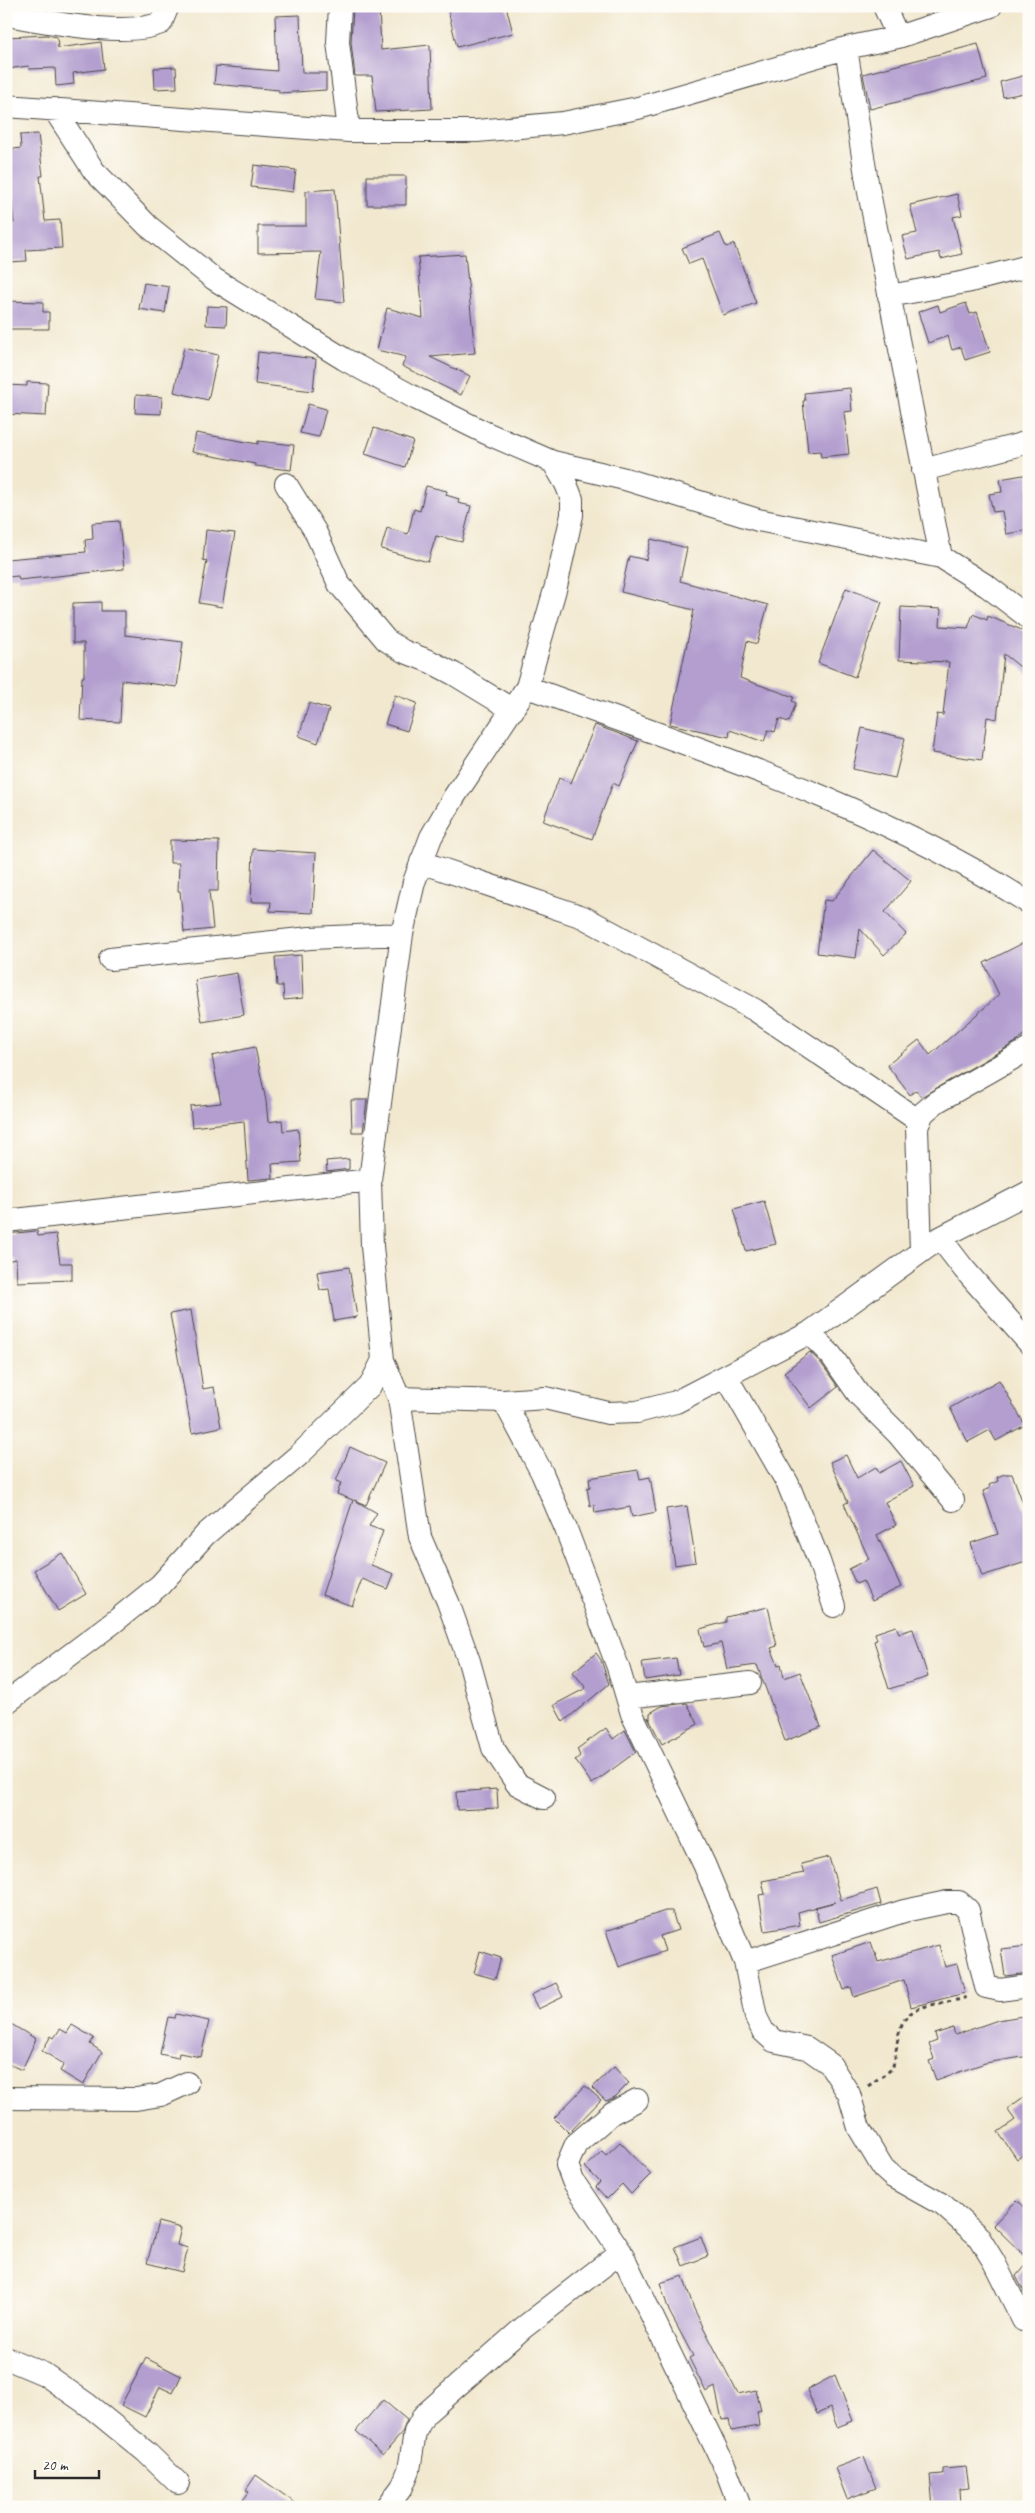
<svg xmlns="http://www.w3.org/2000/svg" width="1035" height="2513" font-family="Caveat,sans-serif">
<rect width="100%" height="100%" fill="#fdfcf7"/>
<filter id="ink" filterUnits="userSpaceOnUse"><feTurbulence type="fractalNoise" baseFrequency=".02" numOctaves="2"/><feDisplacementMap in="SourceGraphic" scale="10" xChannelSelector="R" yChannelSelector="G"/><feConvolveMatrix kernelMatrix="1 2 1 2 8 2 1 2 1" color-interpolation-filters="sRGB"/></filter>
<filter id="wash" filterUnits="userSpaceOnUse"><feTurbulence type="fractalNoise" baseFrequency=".0096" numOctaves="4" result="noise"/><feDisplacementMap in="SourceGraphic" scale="20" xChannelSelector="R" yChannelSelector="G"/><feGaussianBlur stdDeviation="1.12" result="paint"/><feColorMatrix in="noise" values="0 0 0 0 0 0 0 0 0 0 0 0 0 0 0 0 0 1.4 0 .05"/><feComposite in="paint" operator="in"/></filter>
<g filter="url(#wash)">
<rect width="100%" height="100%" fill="#f2e8cf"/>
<g id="blocks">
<path fill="#b39ecf" d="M 379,6 L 381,50 L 430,45 L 432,109 L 376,112 L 372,76 L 355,76 L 351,42 L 353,8 Z
M 447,6 L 506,6 L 513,33 L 457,47 Z
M 300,15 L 302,73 L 326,73 L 326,90 L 279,93 L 279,90 L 214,84 L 216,66 L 277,71 L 275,16 Z
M 47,35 L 57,37 L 58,48 L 101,42 L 104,69 L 73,73 L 74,84 L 56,86 L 55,68 L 29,69 L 28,66 L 8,69 L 6,37 Z
M 978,44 L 987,79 L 870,109 L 863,74 Z
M 176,67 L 177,88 L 155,89 L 154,68 Z
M 1026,75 L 1029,92 L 1003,97 L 1000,82 Z
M 38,134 L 43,176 L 40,176 L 45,221 L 60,220 L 62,248 L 26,250 L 27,261 L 7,262 L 6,223 L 14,223 L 6,150 L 21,148 L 20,135 Z
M 254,165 L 296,170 L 293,192 L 251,187 Z
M 367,176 L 406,176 L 406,205 L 367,205 Z
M 335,189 L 344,302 L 315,299 L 321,252 L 258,253 L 258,226 L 306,226 L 306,191 Z
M 957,194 L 962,215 L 953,217 L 962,254 L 941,259 L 939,252 L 908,259 L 902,236 L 917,233 L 910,205 Z
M 720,233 L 726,247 L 734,244 L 756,303 L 723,315 L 702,259 L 689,264 L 682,248 Z
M 465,254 L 475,353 L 430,357 L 470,376 L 461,395 L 402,366 L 406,357 L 377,350 L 387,308 L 423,318 L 418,257 Z
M 144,283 L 169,287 L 165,313 L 139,309 Z
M 6,301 L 43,302 L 43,312 L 49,312 L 49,329 L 6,329 Z
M 966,303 L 970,314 L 977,312 L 990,352 L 965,360 L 961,347 L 952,350 L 948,336 L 928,343 L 918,312 L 938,305 L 940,312 Z
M 207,306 L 227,307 L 226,326 L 206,325 Z
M 184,347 L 218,355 L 208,400 L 174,392 Z
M 258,352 L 316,359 L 313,391 L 255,384 Z
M 27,382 L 48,383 L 46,416 L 6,414 L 6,385 L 27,386 Z
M 850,388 L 852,411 L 844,412 L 849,454 L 821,457 L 820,451 L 808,452 L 803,401 L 805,401 L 804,393 Z
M 136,395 L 162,397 L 161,414 L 135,413 Z
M 308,404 L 326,409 L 319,437 L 300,433 Z
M 374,428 L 413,441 L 405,467 L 365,454 Z
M 196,433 L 258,444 L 258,441 L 294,445 L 291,470 L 255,466 L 255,464 L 192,452 Z
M 1029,474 L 1029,530 L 1006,534 L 1002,511 L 993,512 L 989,494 L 1002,492 L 1000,479 Z
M 426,486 L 447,491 L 446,495 L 459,499 L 458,503 L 471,506 L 462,542 L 436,536 L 428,562 L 381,549 L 387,528 L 408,534 L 414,509 L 420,511 Z
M 119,521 L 124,569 L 19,580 L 18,576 L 8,577 L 7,559 L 86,552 L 85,540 L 93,539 L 92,523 Z
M 206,530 L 235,533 L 222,607 L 199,603 L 207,561 L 203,560 Z
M 651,539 L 687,548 L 680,581 L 768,605 L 757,644 L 747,641 L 740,678 L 794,697 L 792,701 L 796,703 L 789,722 L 779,719 L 775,732 L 768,730 L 764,742 L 730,730 L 729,737 L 670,724 L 694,610 L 621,592 L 629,556 L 646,560 Z
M 846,588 L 882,602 L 855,677 L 818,663 Z
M 101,602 L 101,611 L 125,611 L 125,635 L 183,642 L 177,687 L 122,680 L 120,722 L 80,720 L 82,677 L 84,677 L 84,643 L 73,643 L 73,603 Z
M 901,607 L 941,609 L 940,626 L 968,628 L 973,614 L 987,620 L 988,616 L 1029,633 L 1029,674 L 1004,654 L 997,719 L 987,717 L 982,760 L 932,753 L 937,714 L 943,715 L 949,662 L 899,660 Z
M 395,695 L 417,703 L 407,731 L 385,724 Z
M 309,703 L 329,709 L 318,743 L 299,736 Z
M 595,725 L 638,741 L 619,786 L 613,783 L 592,839 L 543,821 L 559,778 L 571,783 Z
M 862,728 L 905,738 L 895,778 L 853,769 Z
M 170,840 L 219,841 L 218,891 L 209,891 L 213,929 L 184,932 L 180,891 L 178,891 L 179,863 L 170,863 Z
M 253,849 L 316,853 L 313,913 L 270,911 L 271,902 L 251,902 Z
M 873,850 L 911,881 L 885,912 L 906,934 L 884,955 L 860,929 L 856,958 L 817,953 L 824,900 L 832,901 Z
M 1029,940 L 1029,1030 L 1016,1042 L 921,1097 L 916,1090 L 910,1095 L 887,1065 L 919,1040 L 930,1055 L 999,995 L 984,963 Z
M 301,955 L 303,998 L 284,1000 L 283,986 L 277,986 L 275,957 Z
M 237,973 L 244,1015 L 202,1022 L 195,980 Z
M 255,1047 L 266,1101 L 268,1122 L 282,1120 L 283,1131 L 298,1129 L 301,1162 L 272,1164 L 273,1178 L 248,1180 L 244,1121 L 192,1127 L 190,1106 L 221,1103 L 212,1056 Z
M 351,1100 L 367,1100 L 363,1132 L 352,1132 Z
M 349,1159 L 349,1169 L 327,1172 L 326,1161 Z
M 764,1201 L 776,1244 L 746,1251 L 734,1209 Z
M 37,1231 L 38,1236 L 56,1234 L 60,1263 L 72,1263 L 72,1280 L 17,1282 L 16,1259 L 6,1261 L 6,1234 Z
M 349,1267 L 357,1317 L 334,1321 L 329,1289 L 320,1290 L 317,1272 Z
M 191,1310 L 203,1389 L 214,1387 L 221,1427 L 192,1433 L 170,1314 Z
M 810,1352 L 821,1363 L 838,1387 L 811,1408 L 784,1372 Z
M 999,1380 L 1025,1425 L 996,1441 L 990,1430 L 968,1442 L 950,1408 Z
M 350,1447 L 385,1463 L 366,1505 L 354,1500 L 377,1513 L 369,1526 L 383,1531 L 371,1565 L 394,1574 L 388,1589 L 362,1579 L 352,1606 L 322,1595 L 353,1500 L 337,1494 L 341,1483 L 336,1481 Z
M 846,1455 L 857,1478 L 876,1467 L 879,1473 L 901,1461 L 914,1486 L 885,1502 L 896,1525 L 877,1535 L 901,1587 L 872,1601 L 863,1581 L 856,1584 L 849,1569 L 869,1559 L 844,1504 L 848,1502 L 830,1462 Z
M 638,1470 L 640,1479 L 650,1477 L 656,1512 L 632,1517 L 630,1507 L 595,1513 L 594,1505 L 590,1506 L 587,1488 L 590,1487 L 589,1478 Z
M 1005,1474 L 1012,1474 L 1029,1519 L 1029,1561 L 982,1576 L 971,1543 L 998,1534 L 983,1491 L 990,1488 L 989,1485 L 998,1481 L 997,1477 Z
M 687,1506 L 696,1562 L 675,1565 L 666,1509 Z
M 62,1553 L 86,1594 L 58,1611 L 34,1570 Z
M 768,1607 L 777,1646 L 771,1648 L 778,1665 L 781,1664 L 784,1678 L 800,1672 L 821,1727 L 785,1741 L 757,1665 L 727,1669 L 721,1643 L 704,1647 L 700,1629 L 726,1622 L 726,1617 Z
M 896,1626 L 899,1633 L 913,1629 L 928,1677 L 889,1689 L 874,1641 L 877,1640 L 875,1633 Z
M 596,1653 L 601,1660 L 609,1684 L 563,1722 L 554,1705 L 586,1688 L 573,1672 Z
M 676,1658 L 679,1675 L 645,1680 L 642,1662 Z
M 687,1703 L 698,1724 L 662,1744 L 648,1717 L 650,1720 L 650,1713 L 662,1706 Z
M 606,1728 L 613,1739 L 625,1730 L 636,1752 L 592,1784 L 575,1760 L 580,1756 L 577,1749 Z
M 497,1789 L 498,1808 L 457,1810 L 456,1792 Z
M 829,1857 L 841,1900 L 877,1889 L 881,1904 L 819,1922 L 815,1907 L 835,1902 L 798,1912 L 800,1925 L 765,1931 L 759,1895 L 765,1894 L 762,1881 L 804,1873 L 801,1864 Z
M 665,1911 L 672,1911 L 678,1930 L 660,1936 L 665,1951 L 619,1967 L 606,1931 Z
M 871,1942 L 878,1962 L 939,1945 L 945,1967 L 957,1964 L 965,1993 L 911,2007 L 904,1980 L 854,1997 L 851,1987 L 844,1990 L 832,1955 Z
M 1029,1946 L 1029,1973 L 1005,1976 L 1001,1949 Z
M 480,1951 L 501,1958 L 495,1979 L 474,1973 Z
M 556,1983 L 563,1997 L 538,2009 L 531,1995 Z
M 176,2014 L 209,2021 L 201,2057 L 179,2053 L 178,2058 L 160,2054 L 168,2017 L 175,2018 Z
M 1029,2015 L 1029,2056 L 985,2063 L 936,2080 L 929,2061 L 934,2059 L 929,2044 L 937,2041 L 935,2034 L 953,2028 L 955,2035 L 998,2020 Z
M 6,2021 L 36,2039 L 22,2070 L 6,2063 Z
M 72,2025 L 94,2038 L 90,2044 L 102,2052 L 83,2085 L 60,2071 L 64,2064 L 42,2051 L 51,2036 L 54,2038 L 60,2029 L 67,2033 Z
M 614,2067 L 629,2083 L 615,2097 L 606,2101 L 592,2088 Z
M 585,2086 L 601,2100 L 569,2133 L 554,2118 Z
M 1029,2093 L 1029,2151 L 1017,2159 L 998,2132 L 1015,2120 L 1007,2109 Z
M 620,2142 L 651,2174 L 631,2194 L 622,2184 L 607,2199 L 596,2187 L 600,2182 L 585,2167 L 602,2151 L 606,2155 Z
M 1017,2200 L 1029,2211 L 1029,2260 L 993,2225 Z
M 158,2222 L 181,2228 L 177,2245 L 188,2248 L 182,2272 L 147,2263 Z
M 701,2237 L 708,2256 L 683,2266 L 675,2247 Z
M 1029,2261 L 1029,2302 L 1016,2276 Z
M 683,2276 L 694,2309 L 738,2394 L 756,2390 L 761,2411 L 757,2412 L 759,2426 L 731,2431 L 729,2419 L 722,2420 L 715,2387 L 706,2392 L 689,2358 L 693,2356 L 669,2311 L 660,2283 Z
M 146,2358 L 181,2376 L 173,2393 L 160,2387 L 145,2417 L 121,2405 Z
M 835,2375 L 853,2421 L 837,2427 L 830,2408 L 817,2414 L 807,2390 Z
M 383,2400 L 407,2420 L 402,2433 L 383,2455 L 356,2431 Z
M 864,2457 L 876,2488 L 847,2499 L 835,2468 Z
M 966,2467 L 969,2488 L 959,2489 L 960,2506 L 933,2507 L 930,2475 L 943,2474 L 943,2469 Z
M 256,2475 L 301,2507 L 238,2507 L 249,2492 L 246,2490 Z"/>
</g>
</g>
<g filter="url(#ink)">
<use href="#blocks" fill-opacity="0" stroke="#494744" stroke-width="1"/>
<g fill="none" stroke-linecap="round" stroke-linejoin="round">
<defs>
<path id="minor" d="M 340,6 L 338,42 L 349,131
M 884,6 L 898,37
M 6,15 C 45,21 125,38 161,23 L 168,6
M 846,48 L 867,182 L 941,557
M 6,106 L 349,131 L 477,131 L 563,123 L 638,108 L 846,48 L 898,37 L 991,6
M 54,109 L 94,171 L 148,226 L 214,279 L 344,359 L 417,399 L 486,433 L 553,462 L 625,479 L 758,520 L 941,557 L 987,586 L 1029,618
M 889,296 L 966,282 L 1029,266
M 923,470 L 1029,442
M 286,484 L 315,531 L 339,584 L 386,640 L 403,651 L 431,662 L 454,674 L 513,710
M 527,687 C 698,749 875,804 1029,903
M 421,862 L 583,917 L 755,1010 L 919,1121
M 110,959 L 310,938 L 402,934
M 6,1221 L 370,1180
M 940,1238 L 964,1269 L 1029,1343
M 921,1251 L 917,1127 L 923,1113 L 936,1102 L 1029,1049
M 809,1333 L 831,1355 L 859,1395 L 898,1434 L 953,1500
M 383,1360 L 399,1398 L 420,1537 L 448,1602 L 469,1661 L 493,1748 L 517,1784 L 544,1798
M 726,1376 L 788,1484 L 819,1561 L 834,1606
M 399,1398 L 504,1401 L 545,1398 L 608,1413 L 637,1412 L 676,1402 L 809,1333 L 940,1238 L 1029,1192
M 504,1401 L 542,1473 L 566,1529 L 618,1667 L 632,1714 L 704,1864 L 745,1962 L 756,2017 L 763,2031 L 774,2041 L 807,2048 L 830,2064 L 849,2094 L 859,2128 L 883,2168 L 893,2177 L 943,2205 L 978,2236 L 994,2262 L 1023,2320
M 627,1697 L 750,1683
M 6,1703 L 114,1622 L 160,1585 L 206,1534 L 299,1455 L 370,1386 L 383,1360 L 372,1246 L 370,1180 L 402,934 L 414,882 L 431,837 L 454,797 L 527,687 L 556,586 L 572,515 L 572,499 L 566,484 L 553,462
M 745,1962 L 904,1911 L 947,1902 L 959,1902 L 968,1910 L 986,1987 L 1000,1990 L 1029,1986
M 6,2098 L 136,2099 L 161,2095 L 187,2083
M 637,2100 L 612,2113 L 576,2144 L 567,2165 L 573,2181 L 621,2252 L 725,2467 L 740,2507
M 6,2358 L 44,2374 L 87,2404 L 146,2452 L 178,2483
M 387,2507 L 402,2487 L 409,2470 L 415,2432 L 424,2415 L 523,2328 L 621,2252"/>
</defs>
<use href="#minor" stroke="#494744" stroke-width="24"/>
<path stroke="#494744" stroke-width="3" stroke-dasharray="4 4" stroke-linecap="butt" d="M 868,2086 L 892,2069 C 897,2055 896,2040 901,2027 C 909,2000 948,2006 969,1996"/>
<use href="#minor" stroke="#fff" stroke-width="22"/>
</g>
</g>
<rect width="1035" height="2513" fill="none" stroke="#fdfcf7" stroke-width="25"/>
<path d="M35 2470v8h64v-8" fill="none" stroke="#2b2b2b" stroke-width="2.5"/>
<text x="42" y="2470" font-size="15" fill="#2b2b2b" stroke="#fdfcf7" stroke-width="4" paint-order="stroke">20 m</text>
</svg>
